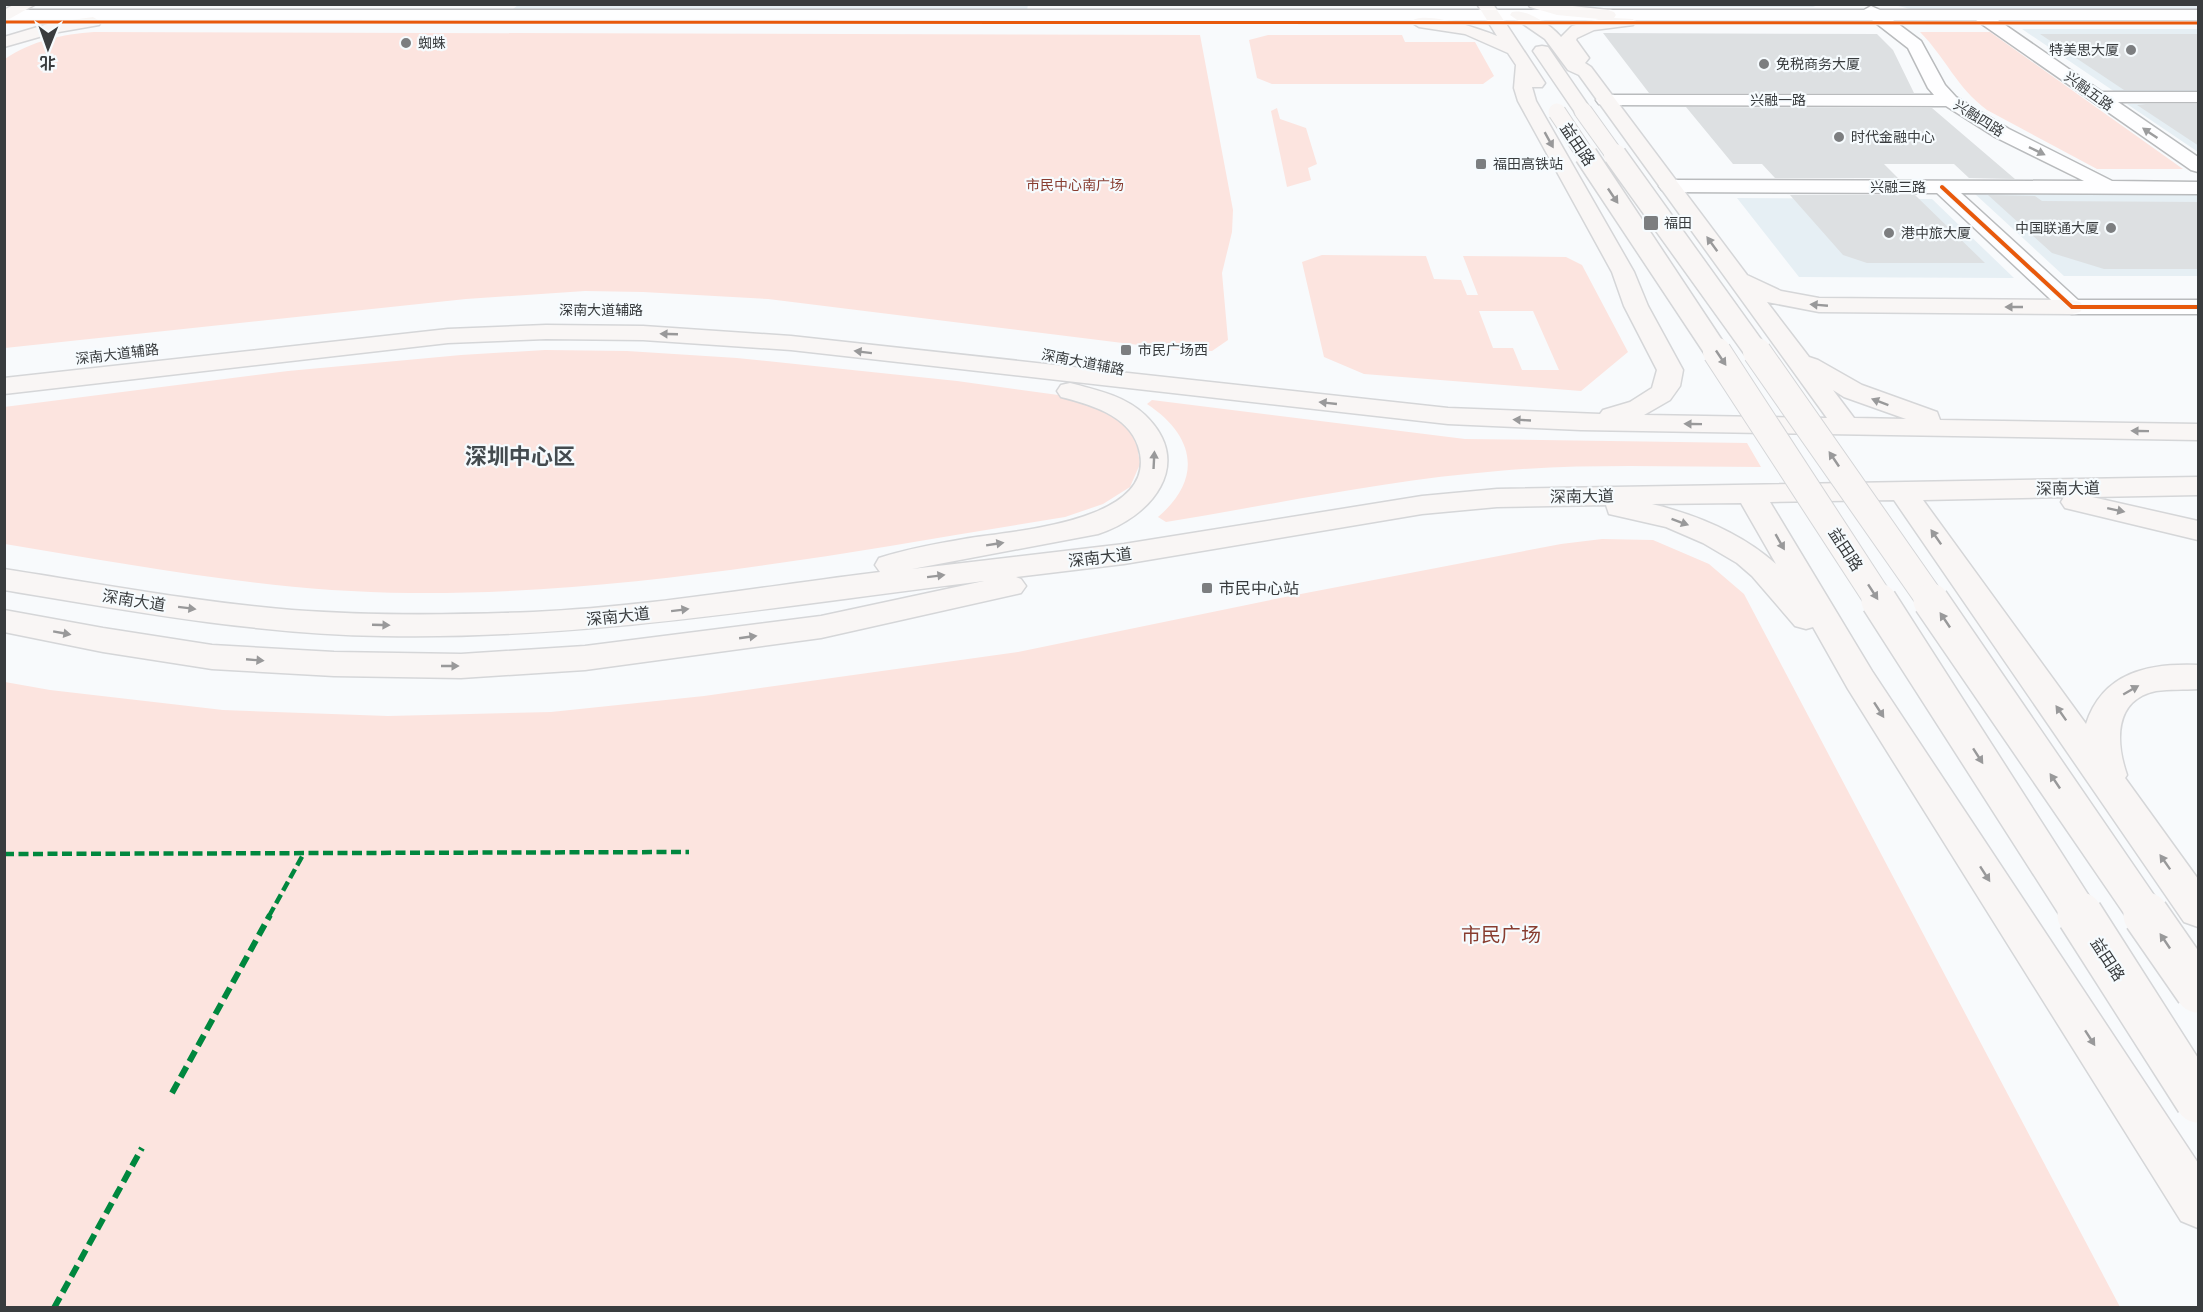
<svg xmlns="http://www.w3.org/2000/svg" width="2203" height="1312" font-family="Cabin,'Noto Sans SC',sans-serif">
<rect width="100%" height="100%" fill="#f8fafc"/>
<path fill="#e6eff4" d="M 2198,4 L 2198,11 L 1919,11 L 1894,5 Z
M 518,5 L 518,4 L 1028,5 L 1027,10 L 513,9 Z
M 1577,5 L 1818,4 L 1818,5 L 1813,7 L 1584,7 Z
M 2022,29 L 2198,29 L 2198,94 L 2118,94 Z
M 2127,104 L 2198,104 L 2198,152 Z
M 1975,194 L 2198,195 L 2198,276 L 2064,276 Z
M 1737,198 L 1932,199 L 2014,278 L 1799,277 Z"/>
<path fill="#fce4df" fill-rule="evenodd" d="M 94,32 L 1200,35 L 1233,210 L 1232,232 L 1222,273 L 1228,340 L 1212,351 L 1187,351 L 768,299 L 643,292 L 585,291 L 466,299 L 5,348 L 5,59 C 31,41 63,34 94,32 Z
M 1920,32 L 1990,32 L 2183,169 L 2097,169 L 1987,110 C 1956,87 1946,58 1920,32 Z
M 1268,35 L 1402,35 L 1405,42 L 1475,42 L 1494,76 L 1483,84 L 1272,84 L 1257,78 L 1249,40 Z
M 1277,108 L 1280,119 L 1306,128 L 1317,164 L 1308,168 L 1311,180 L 1287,187 L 1271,111 Z
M 1322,255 L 1426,256 L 1434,279 L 1461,280 L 1467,295 L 1478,295 L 1463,256 L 1566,257 L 1582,265 L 1628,352 L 1581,391 L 1364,374 L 1324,357 L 1302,262 ZM 1479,311 L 1533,311 L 1559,370 L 1522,370 L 1513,348 L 1493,348 Z
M 545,350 L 627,351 L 737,358 L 957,381 L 1073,397 L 1115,414 L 1129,429 L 1137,445 L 1140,464 L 1130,487 L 1103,504 L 1065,517 C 848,552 630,595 410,593 C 273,592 139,566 5,544 L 4,407 L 288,371 L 461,355 Z
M 1152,400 L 1465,439 L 1747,443 L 1761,467 C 1674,467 1585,463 1498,471 C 1387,480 1276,504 1166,522 L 1158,517 C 1204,478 1194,435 1147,404 Z
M 1602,539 L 1653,540 L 1709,564 L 1744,594 L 2120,1307 L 5,1307 L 5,682 L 50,690 L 223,710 L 388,716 L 551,712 L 704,696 L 1018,652 L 1280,598 L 1561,544 Z"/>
<path fill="#dde0e2" d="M 1603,33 L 1877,34 L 1893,50 L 1914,93 L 1649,93 Z
M 2040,34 L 2199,34 L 2199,90 L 2124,90 Z
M 2199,104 L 2199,146 L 2137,105 L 2146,104 Z
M 1686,107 L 1932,108 L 2015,179 L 1969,178 L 1954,164 L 1884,164 L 1898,178 L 1775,178 L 1762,164 L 1733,164 Z
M 1790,195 L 1915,195 L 1985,263 L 1867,263 L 1843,255 Z
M 1988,195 L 2035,196 L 2042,201 L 2199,202 L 2199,269 L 2104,269 L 2052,253 Z"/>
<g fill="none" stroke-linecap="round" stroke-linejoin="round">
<defs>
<path id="minor" d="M 1871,6 L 1880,10 L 2198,10 L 2198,20 L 1998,20 L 2102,92 L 2198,92 L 2198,102 L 2118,102 L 2198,157 L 2198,172 L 2191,170 L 1976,20 L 1893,20 L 1921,41 L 1945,85 L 1956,97 L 2009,129 L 2112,181 L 2198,182 L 2198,194 L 1961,193 L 2078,300 L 2198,300 L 2198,314 L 2072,314 L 2064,312 L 1937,193 L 1669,192 L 1662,190 L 1659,186 L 1662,182 L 1669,180 L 2084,181 L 1995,137 L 1946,106 L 1605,105 L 1599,104 L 1596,100 L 1599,96 L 1605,95 L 1934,95 L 1928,88 L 1908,48 L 1872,20 L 4,20 L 4,10 L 1864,10 Z"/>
<path id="major" d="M 15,4 L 36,4 L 4,22 L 4,10 Z
M 1477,4 L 1493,4 L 1545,83 L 1542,87 L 1532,87 L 1536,101 L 1634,272 L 1648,306 L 1683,370 L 1680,386 L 1670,400 L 1644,415 L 1827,418 L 1579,75 L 1568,70 L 1545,39 L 1510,15 L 1512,12 C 1526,8 1552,26 1561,37 L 1572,26 L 1599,19 L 1557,15 L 1530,7 L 1528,4 L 1555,4 L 1608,10 L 1614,12 L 1616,15 L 1614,18 L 1633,19 L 1635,22 L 1633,25 L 1594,30 L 1577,38 L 1576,40 L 1589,58 L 1585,63 L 1591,67 L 1747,275 L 1781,291 L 1819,298 L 2072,300 L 2080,302 L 2084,307 L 2080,312 L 2072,314 L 1819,312 L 1767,302 L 1809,357 L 1818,360 L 1862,385 L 1937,412 L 1940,420 L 2198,424 L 2198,440 L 1581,430 L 1448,424 L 791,350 L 643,340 L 546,339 L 448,343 L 4,394 L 4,378 L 448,329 L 546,325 L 643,326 L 791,336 L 1448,408 L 1600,414 L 1603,410 L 1630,402 L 1652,388 L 1657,370 L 1624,306 L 1612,272 L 1518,101 L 1514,88 L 1516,65 L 1508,53 L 1465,34 L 1419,27 L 1411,22 C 1422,9 1483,30 1497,36 ZM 1833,390 L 1844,397 L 1906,419 L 1854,418 Z
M 93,17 L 101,22 L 99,25 L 53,33 L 4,47 L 4,37 L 51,23 Z
M 1542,46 L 1548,47 L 1592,111 L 1590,115 L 1576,115 L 1574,111 L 1533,51 L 1536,47 Z
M 1070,383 C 1097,390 1125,396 1145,415 C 1196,464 1151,517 1098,534 L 912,569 L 1124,544 L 1422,496 L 1497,489 L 2198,477 L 2198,495 L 2092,497 L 2198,521 L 2198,540 L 2065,508 L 2061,502 L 2064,497 L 1923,500 L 2086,724 C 2103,672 2149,663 2198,665 L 2198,689 C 2185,690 2170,689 2156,691 C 2113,700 2116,743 2127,775 L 2125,778 L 2198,879 L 2198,927 L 2184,922 L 1894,500 L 1770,502 L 1872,671 L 2198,1163 L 2198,1228 L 2181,1221 L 1848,689 L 1813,627 L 1806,629 L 1795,626 L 1752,576 L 1737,563 L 1703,543 L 1666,527 L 1609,514 L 1606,505 L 1497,507 L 1422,514 L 1124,564 L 1016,577 L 1021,579 L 1026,586 L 1021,593 L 821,638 L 585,670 L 461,678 L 334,676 L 212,669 L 103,652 L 4,632 L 4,610 L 103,628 L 212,645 L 334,652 L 461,654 L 585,646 L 821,616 L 984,581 C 784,605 585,640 383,636 C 255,634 130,611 4,590 L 4,569 C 100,584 196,602 292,610 C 372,616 453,615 533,612 C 649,607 765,586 880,572 L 875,565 L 879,558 C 907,549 935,544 964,539 C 1009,531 1164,523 1138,446 C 1128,415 1089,404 1061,397 L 1057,391 L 1061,385 ZM 1741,503 L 1776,564 C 1741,533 1697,515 1652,504 Z"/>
</defs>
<use href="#minor" stroke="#b9bbbd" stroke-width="3"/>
<use href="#major" stroke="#d5d6d8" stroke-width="3"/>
<use href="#minor" fill="#fefeff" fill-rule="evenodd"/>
<use href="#major" fill="#f9f6f5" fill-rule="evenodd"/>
<defs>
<path id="major-bridge-far4" d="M 1583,111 L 1616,157
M 1557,112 L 1587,157"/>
<path id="major-bridge-far3" d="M 1586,155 L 1718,354
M 1615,155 L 1758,354"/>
<path id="major-bridge-far2" d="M 1717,352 L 1880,602
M 1757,352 L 1932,602"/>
<path id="major-bridge-far1" d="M 1879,601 L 2081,916
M 1931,601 L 2147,916"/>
<path id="major-bridge" d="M 2080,915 L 2198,1100
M 2146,915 L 2198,990"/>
</defs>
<use href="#major-bridge-far4" stroke="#d5d6d8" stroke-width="19" stroke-linecap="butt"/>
<use href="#major-bridge-far3" stroke="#d5d6d8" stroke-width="25" stroke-linecap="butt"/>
<use href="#major-bridge-far2" stroke="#d5d6d8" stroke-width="30" stroke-linecap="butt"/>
<use href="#major-bridge-far1" stroke="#d5d6d8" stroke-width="38" stroke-linecap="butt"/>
<use href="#major-bridge" stroke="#d5d6d8" stroke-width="48" stroke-linecap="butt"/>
<use href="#major-bridge-far4" stroke="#f9f6f5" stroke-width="17"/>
<use href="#major-bridge-far3" stroke="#f9f6f5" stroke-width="22"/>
<use href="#major-bridge-far2" stroke="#f9f6f5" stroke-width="28"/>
<use href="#major-bridge-far1" stroke="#f9f6f5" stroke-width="35"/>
<use href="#major-bridge" stroke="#f9f6f5" stroke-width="45"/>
<path stroke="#00873e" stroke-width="4.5" stroke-dasharray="10 4.5" stroke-linecap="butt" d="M 4,854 L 689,852
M 269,916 L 304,853"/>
<path stroke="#00873e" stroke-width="6" stroke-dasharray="12 6" stroke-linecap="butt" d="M 172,1093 L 270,915
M 54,1308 L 142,1148"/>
<defs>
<path id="cycleway-far1" d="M 4,22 L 2198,23"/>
<path id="cycleway" d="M 1942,187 L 2072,307 L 2198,307"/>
</defs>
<use href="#cycleway-far1" stroke="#f6fbfe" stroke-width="5"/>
<use href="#cycleway" stroke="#f6fbfe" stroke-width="6"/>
<use href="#cycleway-far1" stroke="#e8590c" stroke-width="3"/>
<use href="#cycleway" stroke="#e8590c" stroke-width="4"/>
</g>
<defs><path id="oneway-solid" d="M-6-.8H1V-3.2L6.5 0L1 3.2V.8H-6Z" transform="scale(1.5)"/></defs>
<g fill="#9c9d9e">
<use href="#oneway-solid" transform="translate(2150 133) rotate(-146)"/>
<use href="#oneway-solid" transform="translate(2037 151) rotate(26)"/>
</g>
<g fill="#99999a">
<use href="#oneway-solid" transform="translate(1549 140) rotate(61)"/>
<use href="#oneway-solid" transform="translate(1613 196) rotate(56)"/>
<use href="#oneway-solid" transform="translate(1712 244) rotate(-126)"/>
<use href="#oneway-solid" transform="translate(1819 305) rotate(-175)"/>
<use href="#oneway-solid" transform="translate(2014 307) rotate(-180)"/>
<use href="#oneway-solid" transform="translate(669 334) rotate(-178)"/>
<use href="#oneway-solid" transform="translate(863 352) rotate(-173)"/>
<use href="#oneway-solid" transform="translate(1721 358) rotate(56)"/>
<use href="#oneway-solid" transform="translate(1880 402) rotate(-159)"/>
<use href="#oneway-solid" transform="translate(1328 403) rotate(-174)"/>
<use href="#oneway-solid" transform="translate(1522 420) rotate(-177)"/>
<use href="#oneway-solid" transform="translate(1693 424) rotate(-179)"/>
<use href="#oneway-solid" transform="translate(2140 431) rotate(-179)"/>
<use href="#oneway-solid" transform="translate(1834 459) rotate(-124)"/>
<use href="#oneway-solid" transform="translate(1154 460) rotate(-87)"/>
<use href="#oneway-solid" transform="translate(2116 510) rotate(12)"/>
<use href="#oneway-solid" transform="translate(1680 522) rotate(20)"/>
<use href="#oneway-solid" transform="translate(1936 537) rotate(-125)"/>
<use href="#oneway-solid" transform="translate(1780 542) rotate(60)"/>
<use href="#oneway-solid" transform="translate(995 544) rotate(-9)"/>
<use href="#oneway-solid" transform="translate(936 576) rotate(-7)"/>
<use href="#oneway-solid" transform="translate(1873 592) rotate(57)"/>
<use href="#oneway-solid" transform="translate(187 608) rotate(7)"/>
<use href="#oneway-solid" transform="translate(680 610) rotate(-7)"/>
<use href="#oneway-solid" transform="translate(1945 620) rotate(-124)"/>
<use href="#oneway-solid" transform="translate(381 625) rotate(2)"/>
<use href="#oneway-solid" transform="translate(62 633) rotate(10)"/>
<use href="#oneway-solid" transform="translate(748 637) rotate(-8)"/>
<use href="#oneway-solid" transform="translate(255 660) rotate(5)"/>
<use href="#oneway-solid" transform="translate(450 666)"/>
<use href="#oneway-solid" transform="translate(2131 690) rotate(-30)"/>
<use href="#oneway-solid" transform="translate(1879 710) rotate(57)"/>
<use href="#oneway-solid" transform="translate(2061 713) rotate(-125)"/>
<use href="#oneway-solid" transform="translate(1978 756) rotate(57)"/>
<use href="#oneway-solid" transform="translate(2055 781) rotate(-124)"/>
<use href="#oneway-solid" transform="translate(2165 862) rotate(-125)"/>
<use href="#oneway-solid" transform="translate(1985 874) rotate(57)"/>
<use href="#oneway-solid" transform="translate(2165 941) rotate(-124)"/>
<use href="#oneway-solid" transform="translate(2090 1038) rotate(57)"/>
</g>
<g fill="#7c7e80" stroke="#f6fbfe" stroke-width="2">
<circle cx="406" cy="43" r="6"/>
<circle cx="2131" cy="50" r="6"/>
<circle cx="1764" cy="64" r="6"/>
<circle cx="1839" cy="137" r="6"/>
<rect x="1475" y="158" width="12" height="12" rx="3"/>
<rect x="1643" y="215" width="16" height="16" rx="3"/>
<circle cx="2111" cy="228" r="6"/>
<circle cx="1889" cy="233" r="6"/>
<rect x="1120" y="344" width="12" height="12" rx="3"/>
<rect x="1201" y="582" width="12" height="12" rx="3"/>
</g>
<g text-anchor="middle" stroke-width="4.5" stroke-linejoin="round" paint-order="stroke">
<g font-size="14" fill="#393c3e" stroke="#f6fbfe" text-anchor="start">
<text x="418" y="48">蜘蛛</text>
<text x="2119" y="55" text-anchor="end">特美思大厦</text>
<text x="1776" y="69">免税商务大厦</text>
<text x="1851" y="142">时代金融中心</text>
<text x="1493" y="169">福田高铁站</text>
<text x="1664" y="228">福田</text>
<text x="2099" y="233" text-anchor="end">中国联通大厦</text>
<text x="1901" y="238">港中旅大厦</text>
<text x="1138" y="355">市民广场西</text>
</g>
<g font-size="14" fill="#393c3e" stroke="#f6fbfe">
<text transform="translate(2089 91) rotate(35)" y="5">兴融五路</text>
<text x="1778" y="105">兴融一路</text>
<text transform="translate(1979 118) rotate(32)" y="5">兴融四路</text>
<text x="1898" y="192">兴融三路</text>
<text x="601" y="315">深南大道辅路</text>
<text transform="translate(117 354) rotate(-7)" y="5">深南大道辅路</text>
<text transform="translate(1083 362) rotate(11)" y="5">深南大道辅路</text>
</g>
<g font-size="14" fill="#883d30" stroke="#f6fbfe">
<text x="1075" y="190">市民中心南广场</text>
</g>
<g font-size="16" fill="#393c3e" stroke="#f6fbfe">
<text transform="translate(1578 144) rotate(56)" y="6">益田路</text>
<text transform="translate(2068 488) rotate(-1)" y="6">深南大道</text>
<text transform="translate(1582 496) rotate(-1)" y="6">深南大道</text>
<text transform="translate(1846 549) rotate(57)" y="6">益田路</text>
<text transform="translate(1100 557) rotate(-7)" y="6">深南大道</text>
<text transform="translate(134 600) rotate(9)" y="6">深南大道</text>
<text transform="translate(618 616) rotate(-6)" y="6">深南大道</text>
<text transform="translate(2108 959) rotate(57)" y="6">益田路</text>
</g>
<g font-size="16" fill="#393c3e" stroke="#f6fbfe" text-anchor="start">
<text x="1219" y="594">市民中心站</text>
</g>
<g font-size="20" fill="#883d30" stroke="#f6fbfe">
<text x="1501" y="942">市民广场</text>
</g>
<g font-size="22" font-weight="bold" fill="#444b4f" stroke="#f6fbfe">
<text x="520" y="464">深圳中心区</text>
</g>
</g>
<rect width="2203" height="1312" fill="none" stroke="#393c3e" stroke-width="12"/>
<g transform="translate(48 48) rotate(181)" stroke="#f6fbfe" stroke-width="4.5" paint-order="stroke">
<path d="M0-4.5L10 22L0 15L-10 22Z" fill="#393c3e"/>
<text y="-9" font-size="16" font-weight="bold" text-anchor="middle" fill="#393c3e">北</text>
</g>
</svg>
